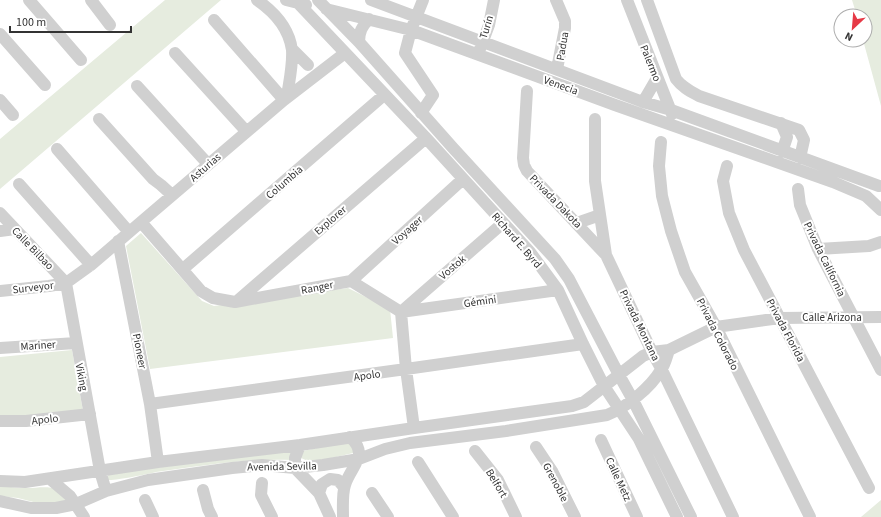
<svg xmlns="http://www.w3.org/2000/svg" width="881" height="517" font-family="'Source Sans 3',sans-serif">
<rect width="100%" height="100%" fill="#fff"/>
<path fill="#e6ecdf" d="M 165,0 L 221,0 L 0,189 L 0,139 Z
M 852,0 L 881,0 L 881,106 L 863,40 L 865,40 L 865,16 L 857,16 Z
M 141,233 L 202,301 L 214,306 L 348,288 L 390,309 L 393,338 L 150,369 L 126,246 Z
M 72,350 L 83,411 L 16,419 L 0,417 L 0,357 Z
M 335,444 L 353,444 L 353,453 L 319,461 L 308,461 L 301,458 L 303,451 Z
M 292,450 L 292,460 C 247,458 201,466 156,472 C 148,474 114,481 108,480 L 107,477 L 109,474 Z
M 0,486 C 7,486 15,488 22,488 C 43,489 55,481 70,502 L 41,504 L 18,498 L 0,496 Z
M 881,500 L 881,517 L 861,517 Z"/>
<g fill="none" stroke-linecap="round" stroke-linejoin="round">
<path stroke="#d0d0d0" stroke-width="12" d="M 29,0 L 81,60
M 91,0 L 110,25
M 257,0 C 273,11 289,28 292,50 C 293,65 289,82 287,97
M 286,0 L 306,5
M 318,0 L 359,42 L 453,148 L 555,259 L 569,279 L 619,375 L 633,400 L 691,517
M 371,0 L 643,102 L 671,110 L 879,186
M 556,0 L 565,21 L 565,28 L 557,69
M 627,0 L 672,114
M 647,0 L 676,79 C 682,87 690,91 699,96 L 799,130 L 804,140 L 800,158
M 299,4 L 426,138 L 530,252 L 558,290 L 583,344 L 604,386 L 639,439 L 677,517
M 326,9 L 411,30 L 615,105 L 833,182 L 866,196 L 881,210
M 214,20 L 284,100
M 0,34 L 45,85
M 359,42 C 359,32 362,26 369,19
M 292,49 L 308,65
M 480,49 L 489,25 L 494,0
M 175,53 L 246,131
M 137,86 L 208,164
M 527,91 L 523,158 L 524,165 L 527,171 L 606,255
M 0,100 L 13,115
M 643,102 L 657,78
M 421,113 L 433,95 L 405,53 L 411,30 L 423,0
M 99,119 L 153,179 L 161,185 L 172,195
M 595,119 L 595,181 L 606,255 L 652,352 L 662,370 L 733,517
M 781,123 L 787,137 L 782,152
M 661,142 L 659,166 L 662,196 L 671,231 L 685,272 L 716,327 L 810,517
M 57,149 L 129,232
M 727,166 L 723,181 L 729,213 L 744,250 L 869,488
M 19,184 L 91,265
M 798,189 L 800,205 L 818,249 L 881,370
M 0,213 L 66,283
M 141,222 L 201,291 L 213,298 L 235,302 L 351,281 L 401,312
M 577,223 L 600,215
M 0,231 L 15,229
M 118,241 L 150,404 L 158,462
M 818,249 L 869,246 L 881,242
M 183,269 L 384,95
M 351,281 L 463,179
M 66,283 L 100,471 L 106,491
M 0,291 L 49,286 L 66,283 L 91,265 L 141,222 L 284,100 L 345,53
M 236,302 L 426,138
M 401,312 L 558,290
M 401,312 L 503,223
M 401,312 L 406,369 L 414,428
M 0,348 L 76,343
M 150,404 L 406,369 L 583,344
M 0,421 L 26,421 L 90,414
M 601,440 L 637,517
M 300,445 L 295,458 L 295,468 L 319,493 L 330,517
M 536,447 L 552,471 L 575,517
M 475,451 L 498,480 L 516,517
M 418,462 L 453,517
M 50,479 L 70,496 L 84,517
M 0,481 L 25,482 L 158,462 L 300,445 L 414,428 L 572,406 L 584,402 L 643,356 L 652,352 L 669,350 L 716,327 L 780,318 L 881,317
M 262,483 L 261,495 L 272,517
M 203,490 L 208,509 L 212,517
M 319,493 L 322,484 L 330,479 L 338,480 L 344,487
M 372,493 L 388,517
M 145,500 L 153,517
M 0,501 L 31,508 L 56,508 L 76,504 L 106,491 L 148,480 L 232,468 L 262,465 L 295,468 L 323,465 L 359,459 L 385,449 L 410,443 L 506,431 L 607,415 C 627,407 650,388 661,370 C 665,365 667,356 669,350
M 343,517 C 343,507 342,494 345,485 C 351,466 370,455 350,437"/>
</g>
<g text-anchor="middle" stroke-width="4" stroke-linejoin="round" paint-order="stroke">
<g font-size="11" fill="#333" stroke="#fff">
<text transform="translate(486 27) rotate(-73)" y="4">Turín</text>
<text transform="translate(562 46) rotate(-80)" y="4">Padua</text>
<text transform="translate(651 63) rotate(68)" y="4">Palermo</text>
<text transform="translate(561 85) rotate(20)" y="4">Venecia</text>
<text transform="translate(205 167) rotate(-41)" y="4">Asturias</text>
<text transform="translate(284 182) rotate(-41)" y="4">Columbia</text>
<text transform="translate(556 201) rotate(46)" y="4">Privada Dakota</text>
<text transform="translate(330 220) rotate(-41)" y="4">Explorer</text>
<text transform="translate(407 230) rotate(-42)" y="4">Voyager</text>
<text transform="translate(517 240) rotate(49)" y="4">Richard E. Byrd</text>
<text transform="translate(33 248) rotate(46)" y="4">Calle Bilbao</text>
<text transform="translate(825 259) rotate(64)" y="4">Privada California</text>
<text transform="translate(452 267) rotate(-41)" y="4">Vostok</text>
<text transform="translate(33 287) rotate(-7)" y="4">Surveyor</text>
<text transform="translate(317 287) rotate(-11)" y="4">Ranger</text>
<text transform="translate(480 301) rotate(-8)" y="4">Gémini</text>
<text x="832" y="321">Calle Arizona</text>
<text transform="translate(640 325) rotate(64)" y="4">Privada Montana</text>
<text transform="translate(786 330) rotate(62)" y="4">Privada Florida</text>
<text transform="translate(718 334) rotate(63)" y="4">Privada Colorado</text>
<text transform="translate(38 345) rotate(-4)" y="4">Mariner</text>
<text transform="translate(140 351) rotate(79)" y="4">Pioneer</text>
<text transform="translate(367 375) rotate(-8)" y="4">Apolo</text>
<text transform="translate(82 377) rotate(79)" y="4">Viking</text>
<text transform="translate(45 419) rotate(-6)" y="4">Apolo</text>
<text transform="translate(282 466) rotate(-1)" y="4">Avenida Sevilla</text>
<text transform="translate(619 479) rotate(65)" y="4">Calle Metz</text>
<text transform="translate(556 482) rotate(62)" y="4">Grenoble</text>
<text transform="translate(497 483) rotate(59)" y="4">Belfort</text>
</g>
</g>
<g transform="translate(853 28) rotate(206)"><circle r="19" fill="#ffffff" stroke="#adadad"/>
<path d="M0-3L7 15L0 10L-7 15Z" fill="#e63946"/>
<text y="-6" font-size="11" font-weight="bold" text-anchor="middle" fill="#333333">N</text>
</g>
<path d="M10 26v6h121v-6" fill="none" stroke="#333333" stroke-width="2"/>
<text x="16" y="26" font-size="12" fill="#333333" stroke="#ffffff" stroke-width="3" paint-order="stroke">100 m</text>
</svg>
